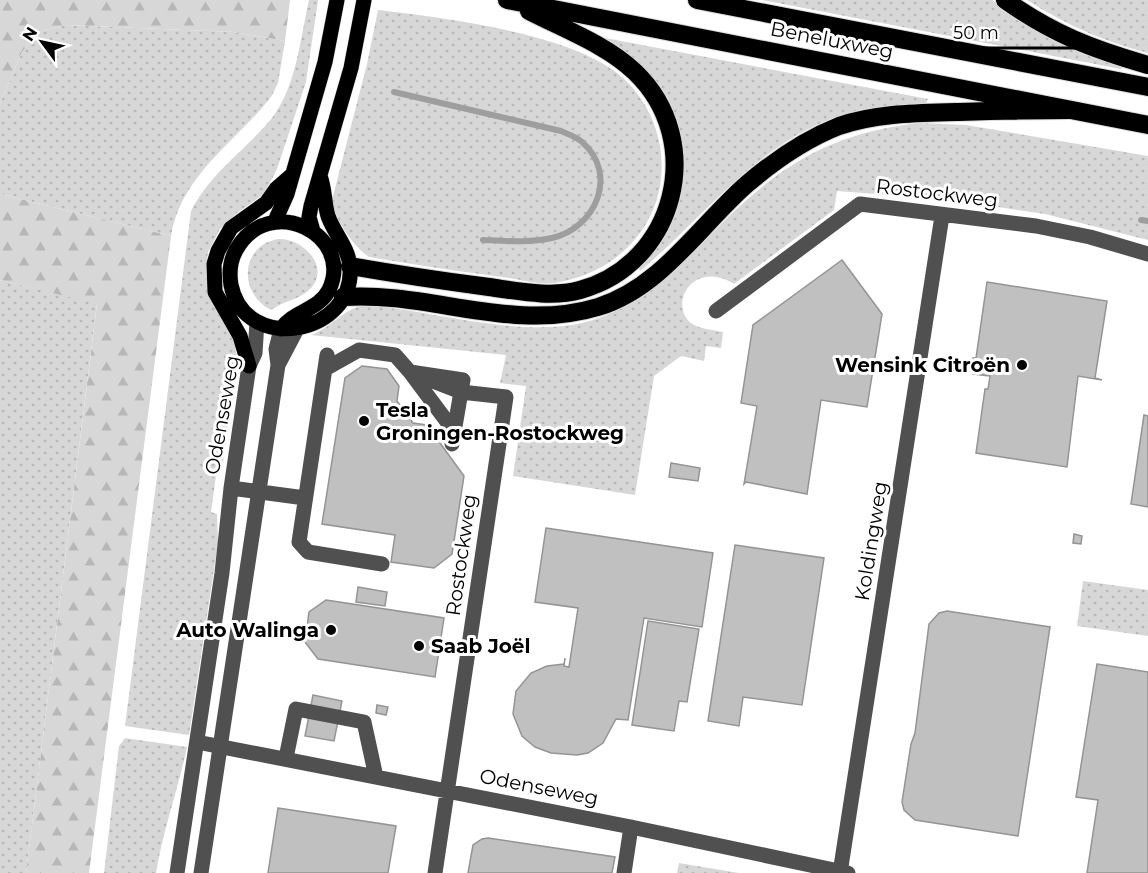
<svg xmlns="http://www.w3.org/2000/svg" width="1148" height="873" font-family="Montserrat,sans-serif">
<defs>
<pattern id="grass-dots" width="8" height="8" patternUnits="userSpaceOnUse" patternTransform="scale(1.5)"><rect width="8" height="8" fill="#d7d7d7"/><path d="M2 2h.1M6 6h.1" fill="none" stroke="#b7b7b7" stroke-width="1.8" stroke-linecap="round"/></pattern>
<pattern id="forest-firs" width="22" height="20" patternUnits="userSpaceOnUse" patternTransform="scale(1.5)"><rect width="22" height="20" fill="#d7d7d7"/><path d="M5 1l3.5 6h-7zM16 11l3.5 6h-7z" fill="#b7b7b7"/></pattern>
</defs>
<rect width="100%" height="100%" fill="#fff"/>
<path fill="url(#grass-dots)" d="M 309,0 L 318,0 L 306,82 L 277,169 L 264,194 L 237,213 L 220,229 L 208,252 L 206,267 L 208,292 L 234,339 L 237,358 L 223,462 L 218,461 L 211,512 L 217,514 L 218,543 L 189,735 L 125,726 L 191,211 C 210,173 246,150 272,118 C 297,85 300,39 309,0 Z
M 762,0 L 992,0 L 1005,10 L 1123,66 L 1121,69 Z
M 1027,0 L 1148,0 L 1148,53 C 1105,42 1064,24 1027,0 Z
M 378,10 C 445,18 559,32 613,70 C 637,87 653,113 659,141 C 674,213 624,273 554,283 C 540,285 522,280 509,278 C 462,272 416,265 369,257 C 351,244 340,225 331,204 L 367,64 Z
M 65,25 L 234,32 L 285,41 L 278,83 L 271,97 C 236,142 181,175 171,236 L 0,194 L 0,103 L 22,52 L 38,32 Z
M 584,34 L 928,99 L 926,103 C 893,106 859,108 828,120 C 752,150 701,220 640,271 L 638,267 L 678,201 L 667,105 Z
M 920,123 L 966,125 L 1148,156 L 1148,240 L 1045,214 L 943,199 L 837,191 L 834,210 L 734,284 C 693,259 668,304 691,323 C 699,329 713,330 723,332 L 721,348 L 706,346 L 704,361 L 681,356 L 654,376 L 635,495 L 513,476 L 526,386 L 500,383 L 506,355 L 311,335 C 331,328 343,309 364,305 C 432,310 528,341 593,320 C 643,304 677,268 713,232 C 777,167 828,133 920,123 Z
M 278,239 C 304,238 333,269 308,291 C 299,299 282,302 271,310 C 238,293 240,246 278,239 Z
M 0,280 L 97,303 L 26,873 L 0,873 Z
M 1083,581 L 1148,590 L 1148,636 L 1077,626 Z
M 125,738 L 187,747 C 178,790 163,830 156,873 L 104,873 L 119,746 Z
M 679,863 L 739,873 L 677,873 Z"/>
<path fill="url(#forest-firs)" d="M 0,0 L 290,0 L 285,41 L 234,32 L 65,25 L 38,32 L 22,52 L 0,103 Z
M 0,194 L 171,236 L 89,873 L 26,873 L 97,304 L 0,280 Z"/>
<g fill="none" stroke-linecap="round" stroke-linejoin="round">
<path stroke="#9e9e9e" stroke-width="6" d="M 394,92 L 561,131 C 568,134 577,137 582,142 C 619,174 596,228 552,238 C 530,243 505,241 483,240
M 1141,220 L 1148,221"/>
</g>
<path fill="#c0c0c0" stroke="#949494" stroke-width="1.5" d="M 842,260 L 882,314 L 867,407 L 821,400 L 807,494 L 746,482 L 744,484 L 757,406 L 741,403 L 753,325 Z
M 987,282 L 1107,301 L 1095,378 L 1102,380 L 1078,376 L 1067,467 L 976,453 L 985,389 L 988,389 L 990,376 L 973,374 L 974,367 L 972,366 L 973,358 L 976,358 Z
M 362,366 L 387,369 L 399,386 L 397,401 L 413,423 L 427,425 L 464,476 L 452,554 L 434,568 L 391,562 L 395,535 L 322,524 L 345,378 Z
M 1144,415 L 1148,416 L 1148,507 L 1131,504 Z
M 671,463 L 700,468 L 698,481 L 669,477 Z
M 546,528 L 713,553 L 702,627 L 644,618 L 628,720 L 616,719 L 603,743 L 588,753 L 577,755 L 551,753 L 535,747 L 522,736 L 513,714 L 516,691 L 531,673 L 547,666 L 564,664 L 565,658 L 564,666 L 569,667 L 578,608 L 535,602 Z
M 1074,534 L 1082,536 L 1081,544 L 1073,543 Z
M 735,545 L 824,558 L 802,705 L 743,697 L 739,726 L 708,721 Z
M 358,587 L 387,592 L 385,606 L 356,602 Z
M 326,600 L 444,618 L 435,677 L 318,659 L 305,642 L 309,612 Z
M 947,611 L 1050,627 L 1018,836 L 915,820 L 904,810 L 902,802 L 911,744 L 915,733 L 929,624 L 939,613 Z
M 648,621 L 699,629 L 687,702 L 679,701 L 674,731 L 632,725 Z
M 1097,664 L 1148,672 L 1148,873 L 1087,873 L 1098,800 L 1076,797 Z
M 313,695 L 342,701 L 334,741 L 305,736 Z
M 377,705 L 388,707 L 386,715 L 376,713 Z
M 278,808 L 396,826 L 388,873 L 268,873 Z
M 488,838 L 615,857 L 612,873 L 468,873 L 473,845 L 482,839 Z"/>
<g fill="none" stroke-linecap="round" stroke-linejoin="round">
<defs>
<path id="major" d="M 275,221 L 287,194 L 325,62 L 337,0
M 313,231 L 309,217 L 311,206 L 351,68 L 364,0
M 281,329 C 294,310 318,311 329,290 C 355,235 269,191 236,250 C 230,261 229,273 231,285 C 245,355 356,335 350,266 C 348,247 334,233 328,216 C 324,202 325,189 320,176
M 249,366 L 240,336 L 215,292 L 214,264 L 218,251 L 231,228 L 266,203 L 276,189 L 292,175"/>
<path id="highway" d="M 507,0 L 1148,125
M 697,0 L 1148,87
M 1005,0 C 1053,34 1092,49 1148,65
M 350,266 C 396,274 443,281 489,287 C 518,291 552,298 580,290 C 676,264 707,141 635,72 C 607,45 564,29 529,11
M 343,297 C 429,291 512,333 598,307 C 661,288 700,225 747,184 C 774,161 806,139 839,126 C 876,113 918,113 956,112 C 994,111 1031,110 1069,110"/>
</defs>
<use href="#major" stroke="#dbdbdb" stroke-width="16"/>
<use href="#highway" stroke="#dbdbdb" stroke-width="20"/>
<path stroke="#505050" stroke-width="15" d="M 716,311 L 860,204 L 1036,226 L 1090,237 L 1148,254
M 327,355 L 299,542 L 308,552 L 382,564
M 278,365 L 297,329
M 325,369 L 359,350 L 395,355 L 410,372 L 463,380 L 452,444
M 410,372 L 461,392 L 506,397 L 435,873
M 410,372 L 454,431
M 231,488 L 305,498
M 197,742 L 631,827 L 848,873
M 286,758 L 296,709 L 364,722 L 376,777
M 177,873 L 222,573 L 231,488 L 249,366 L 255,353 L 257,322
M 201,873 L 278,365 L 276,349 L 281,329
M 624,873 L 631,827
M 840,873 L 942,216"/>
<use href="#major" stroke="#000" stroke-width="15"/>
<use href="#highway" stroke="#000" stroke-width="18"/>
</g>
<g fill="#000" stroke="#fff" stroke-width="2">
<circle cx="1022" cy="365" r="6"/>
<circle cx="364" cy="421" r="6"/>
<circle cx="331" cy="630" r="6"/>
<circle cx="419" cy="646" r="6"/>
</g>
<g text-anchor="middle" stroke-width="6" stroke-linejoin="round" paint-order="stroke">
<g font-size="20" fill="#000" stroke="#fff">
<text transform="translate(832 40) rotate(11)" y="7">Beneluxweg</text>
<text transform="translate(937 193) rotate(7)" y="7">Rostockweg</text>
<text transform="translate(222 415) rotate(-80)" y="7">Odenseweg</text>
<text transform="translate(871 541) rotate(-81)" y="7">Koldingweg</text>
<text transform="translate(461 555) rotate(-82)" y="7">Rostockweg</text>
<text transform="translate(539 787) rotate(11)" y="7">Odenseweg</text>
</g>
<g font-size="20" font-weight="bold" fill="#000" stroke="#fff" text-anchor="end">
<text x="1010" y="372">Wensink Citroën</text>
<text x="376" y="417" text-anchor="start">Tesla<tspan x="376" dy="23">Groningen-Rostockweg</tspan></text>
<text x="319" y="637">Auto Walinga</text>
<text x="431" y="653" text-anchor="start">Saab Joël</text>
</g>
</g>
<g transform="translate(42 42) rotate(303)" stroke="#ffffff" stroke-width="4.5" paint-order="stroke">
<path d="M0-4.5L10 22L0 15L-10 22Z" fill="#000000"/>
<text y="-9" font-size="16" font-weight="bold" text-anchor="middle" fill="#000000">N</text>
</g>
<path d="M944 39v9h147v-9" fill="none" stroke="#000000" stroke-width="3"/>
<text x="953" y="39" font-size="18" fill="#000000" stroke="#ffffff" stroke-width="4.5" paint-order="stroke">50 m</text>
</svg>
